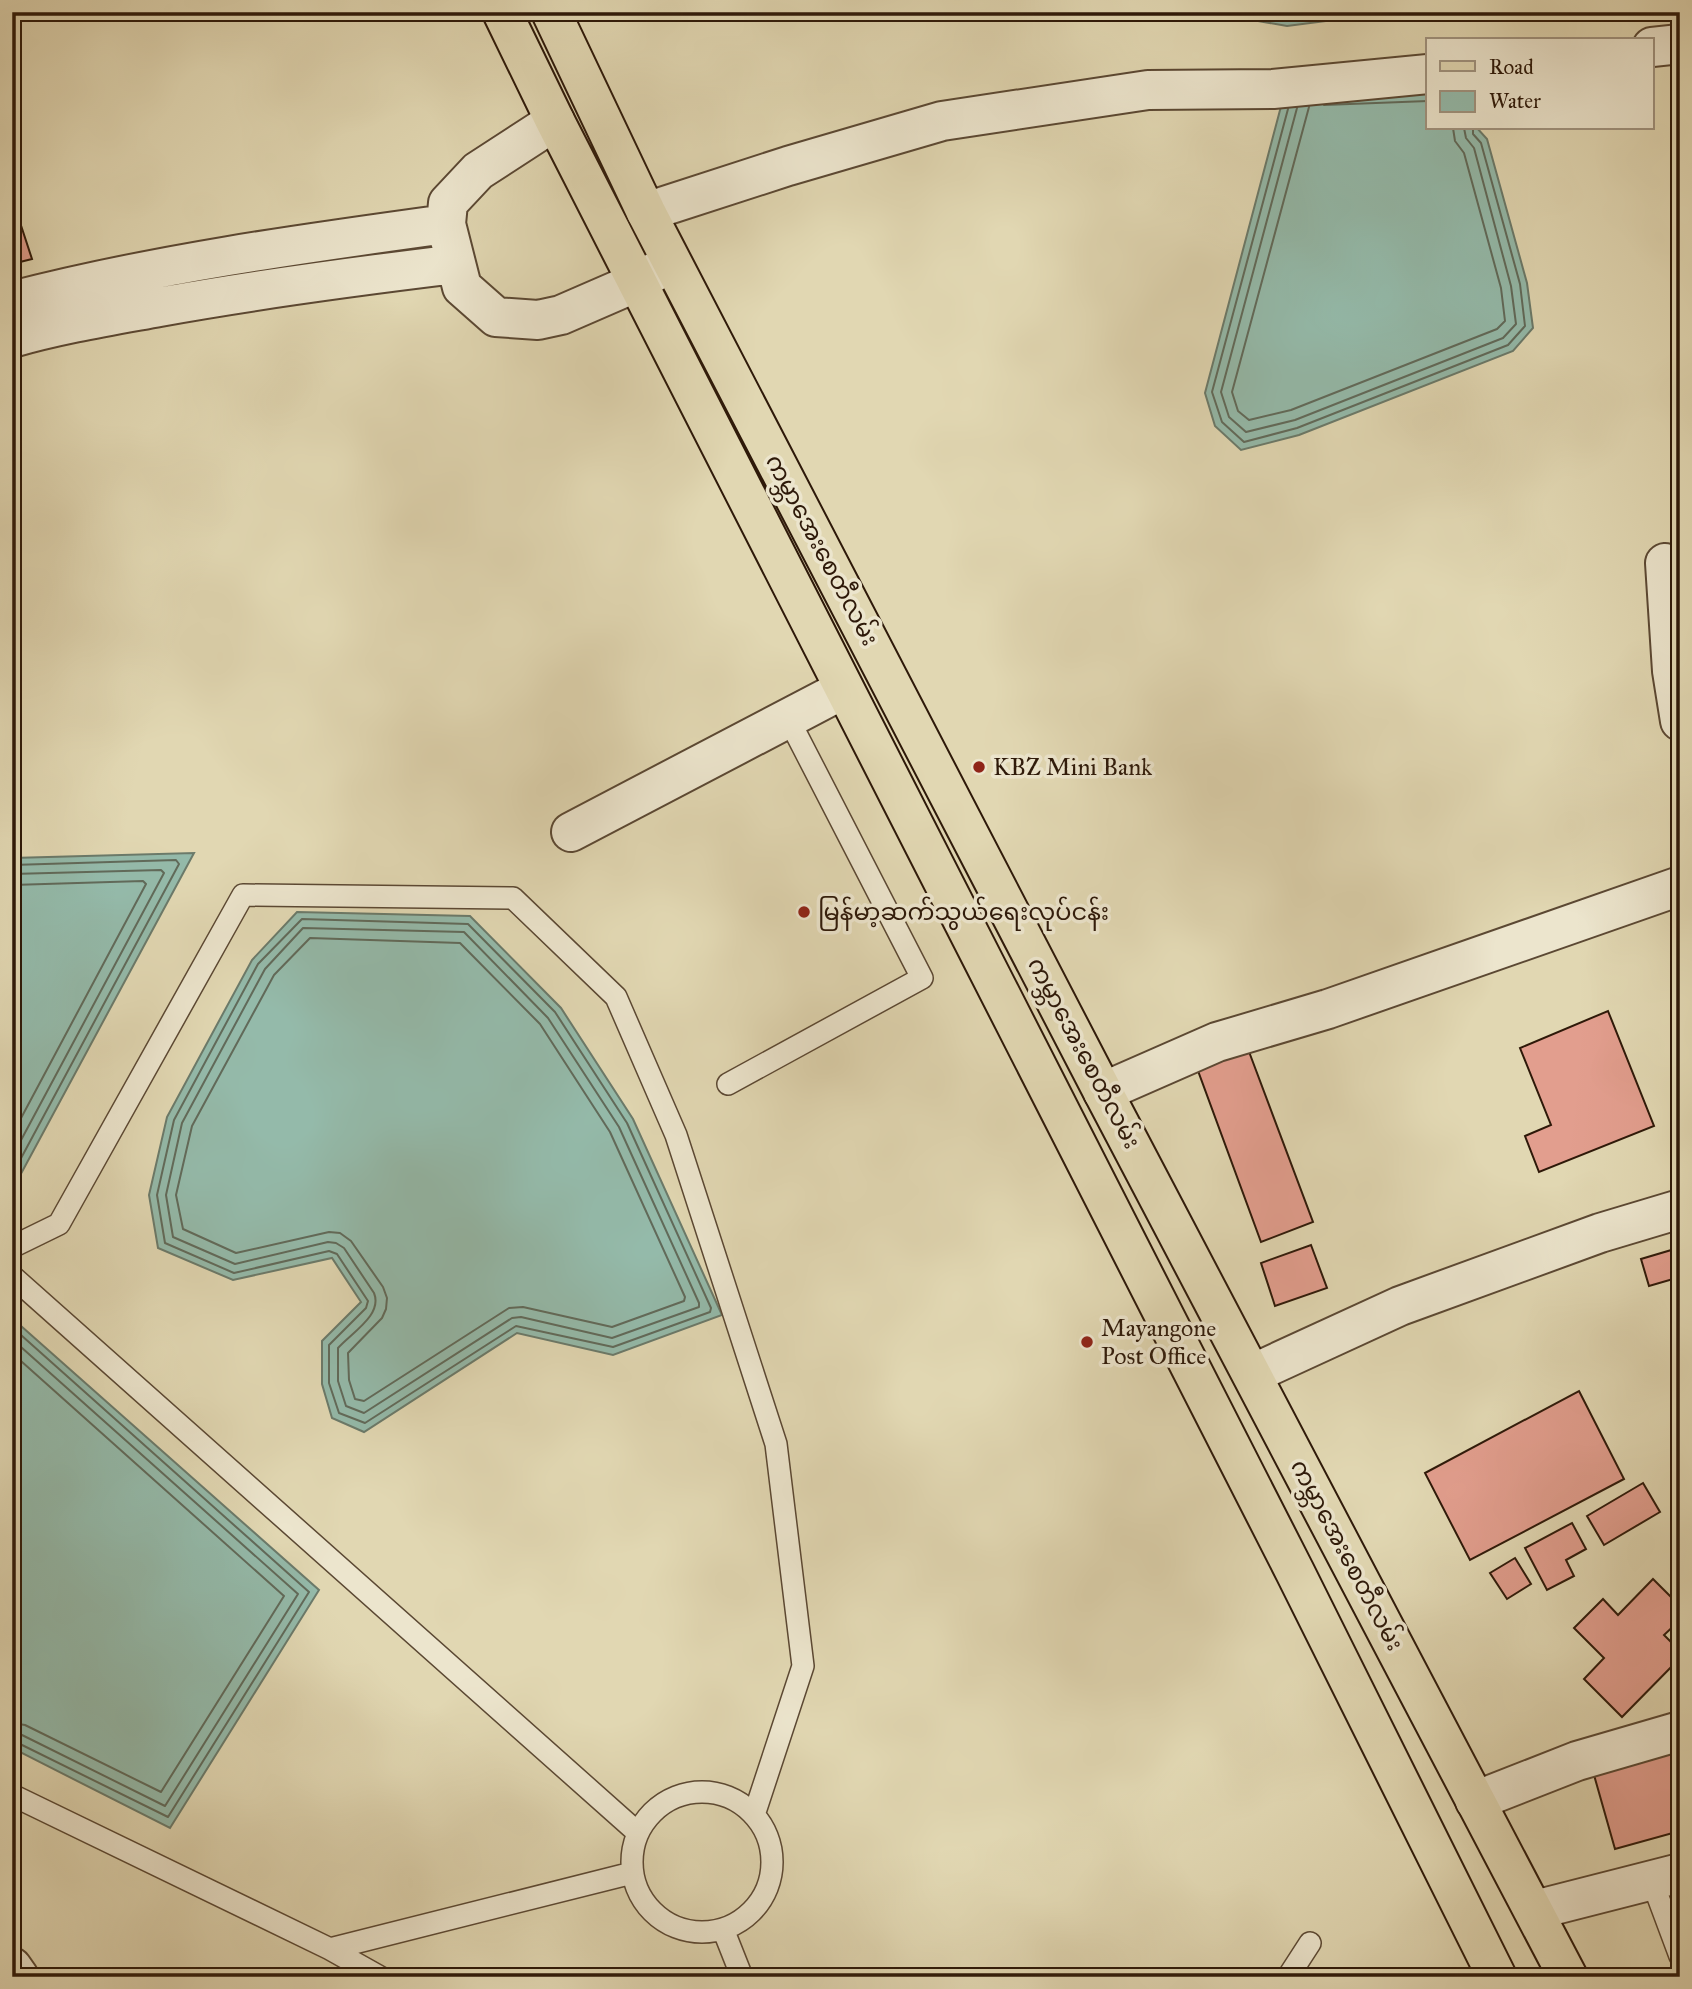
<svg xmlns="http://www.w3.org/2000/svg" width="1692" height="1989" font-family="'IM FELL Great Primer','Noto Sans Myanmar',serif">
<rect width="100%" height="100%" fill="#e1d7b2"/>
<filter id="stains"><feTurbulence type="fractalNoise" baseFrequency=".00286" numOctaves="4"/><feColorMatrix values="0 0 0 0 .2 0 0 0 0 .09 0 0 0 0 .02 0 0 0 .5 -.17"/></filter>
<radialGradient id="worn" r=".72"><stop offset=".6" stop-color="#630" stop-opacity="0"/><stop offset="1" stop-color="#630" stop-opacity=".3"/></radialGradient>
<path fill="#94baaa" stroke="#6b7a6a" stroke-width="2" d="M 1207,12 L 1396,12 L 1287,26 Z
M 1428,74 L 1428,128 L 1477,128 L 1487,139 L 1527,283 L 1533,328 L 1513,351 L 1299,435 L 1241,450 L 1215,426 L 1205,393 L 1288,80 Z
M 194,853 L 16,1183 L 12,1185 L 12,858 Z
M 297,912 L 470,916 L 561,1008 L 633,1119 L 722,1315 L 613,1355 L 517,1333 L 364,1432 L 332,1418 L 322,1384 L 322,1341 L 361,1302 L 332,1258 L 233,1280 L 158,1248 L 149,1195 L 167,1117 L 252,960 Z
M 12,1318 L 319,1590 L 170,1828 L 12,1748 Z"/>
<g fill="none" stroke-linecap="round" stroke-linejoin="round">
<path stroke="#616a5a" stroke-width="2" d="M 1249,12 L 1287,18 L 1338,12
M 1324,105 L 1428,101
M 1309,107 L 1232,392 L 1238,411 L 1249,420 L 1291,410 L 1497,329 L 1505,321 L 1501,288 L 1464,153 L 1455,141 L 1453,128
M 1297,108 L 1221,392 L 1229,417 L 1246,432 L 1295,420 L 1503,338 L 1516,324 L 1511,286 L 1474,148 L 1466,138 L 1464,128
M 1288,109 L 1212,392 L 1222,422 L 1244,442 L 1297,428 L 1508,345 L 1525,326 L 1520,284 L 1481,143 L 1473,134 L 1473,128
M 12,865 L 176,860 L 179,864 L 12,1175
M 12,874 L 161,870 L 164,873 L 12,1157
M 12,885 L 143,881 L 146,884 L 12,1135
M 302,919 L 468,924 L 555,1012 L 627,1123 L 711,1308 L 710,1312 L 613,1347 L 516,1326 L 365,1423 L 339,1413 L 329,1383 L 329,1345 L 366,1308 L 368,1301 L 337,1254 L 329,1251 L 234,1273 L 165,1243 L 157,1195 L 174,1120 L 258,964 Z
M 303,928 L 464,932 L 548,1018 L 619,1127 L 699,1303 L 699,1307 L 612,1338 L 521,1317 L 512,1318 L 364,1413 L 346,1406 L 338,1381 L 338,1348 C 351,1333 383,1315 374,1293 L 344,1248 L 336,1243 L 328,1242 L 235,1264 L 173,1237 L 166,1195 L 182,1123 L 265,969 Z
M 310,938 L 460,943 L 540,1024 L 610,1132 L 685,1297 L 684,1301 L 612,1327 L 523,1307 L 509,1308 L 364,1401 L 355,1399 L 349,1380 L 348,1353 L 382,1318 L 386,1309 L 387,1298 L 383,1287 L 351,1241 L 340,1233 L 329,1232 L 236,1253 L 183,1229 L 176,1195 L 192,1126 L 274,975 Z
M 12,1327 L 309,1592 L 168,1817 L 18,1743 L 12,1742
M 12,1339 L 298,1594 L 165,1806 L 22,1735 L 12,1733
M 12,1353 L 284,1596 L 161,1792 L 25,1725 L 12,1723"/>
</g>
<path fill="#e29e8e" stroke="#2e1909" stroke-width="2" d="M 12,198 L 32,259 L 12,264 Z
M 1608,1011 L 1654,1126 L 1539,1172 L 1525,1136 L 1551,1125 L 1520,1048 Z
M 1248,1049 L 1313,1222 L 1261,1242 L 1197,1068 Z
M 1680,1221 L 1680,1277 L 1649,1286 L 1641,1259 L 1678,1248 L 1671,1224 Z
M 1311,1245 L 1327,1288 L 1275,1306 L 1261,1263 Z
M 1579,1391 L 1624,1479 L 1470,1560 L 1425,1473 Z
M 1643,1483 L 1660,1512 L 1604,1545 L 1587,1516 Z
M 1572,1523 L 1586,1549 L 1566,1560 L 1574,1576 L 1547,1590 L 1525,1548 Z
M 1515,1558 L 1531,1584 L 1507,1599 L 1490,1573 Z
M 1653,1579 L 1680,1606 L 1680,1620 L 1664,1635 L 1680,1651 L 1680,1658 L 1622,1717 L 1584,1679 L 1604,1658 L 1574,1628 L 1603,1599 L 1618,1615 Z
M 1680,1743 L 1680,1831 L 1615,1849 L 1592,1768 Z"/>
<g fill="none" stroke-linecap="round" stroke-linejoin="round">
<defs>
<path id="lane" d="M 728,1084 L 922,978 L 788,718
M 12,1247 L 59,1224 L 243,895 L 513,898 L 616,997 L 676,1135 L 776,1444 L 803,1666 L 754,1815
M 12,1276 L 638,1833
M632 1862a70 70 0 1 1 140 0a70 70 0 1 1-140 0Z
M 12,1795 L 330,1949 L 380,1977
M 1652,1881 L 1680,1956
M 723,1929 L 742,1977
M 330,1949 L 632,1873
M 1288,1977 L 1310,1943"/>
<path id="street" d="M 1652,47 L 1680,44
M 555,121 L 478,171 L 448,203 L 446,224 L 462,287 L 496,317 L 538,320 L 561,315 L 637,282 L 667,265
M 646,212 L 788,166 L 942,121 L 1148,90 L 1273,89 L 1428,74
M 12,301 C 155,264 300,244 446,224
M 12,338 C 61,324 110,316 159,307 C 258,289 357,276 456,264
M 1665,563 L 1672,671 L 1680,721
M 571,832 L 844,689
M 1103,1092 L 1217,1042 L 1328,1009 L 1680,886
M 1252,1374 L 1400,1306 L 1600,1233 L 1680,1209
M 1475,1801 L 1577,1761 L 1680,1731
M 1535,1910 L 1680,1873
M 12,1967 L 19,1977"/>
<path id="primary" d="M 502,12 L 555,121 L 1295,1572 L 1497,1977
M 551,12 L 646,212 L 1103,1092 L 1568,1977"/>
</defs>
<use href="#lane" stroke="#5b4833" stroke-width="24"/>
<use href="#street" stroke="#5b4833" stroke-width="42"/>
<use href="#primary" stroke="#2e1909" stroke-width="42"/>
<use href="#lane" stroke="#ece5cd" stroke-width="21"/>
<use href="#street" stroke="#ece5cd" stroke-width="38"/>
<use href="#primary" stroke="#e1d7b2" stroke-width="38"/>
</g>
<g fill="#8f2418" stroke="#ece5cd" stroke-width="2.5">
<circle cx="979" cy="767" r="7"/>
<circle cx="804" cy="912" r="7"/>
<circle cx="1087" cy="1342" r="7"/>
</g>
<g text-anchor="middle" stroke-width="7" stroke-linejoin="round" paint-order="stroke">
<g font-size="24" fill="#2e1909" stroke="#ece5cd">
<text transform="translate(822 550) rotate(62)" y="8">ကမ္ဘာအေးစေတီလမ်း</text>
<text transform="translate(1084 1053) rotate(62)" y="8">ကမ္ဘာအေးစေတီလမ်း</text>
<text transform="translate(1347 1555) rotate(62)" y="8">ကမ္ဘာအေးစေတီလမ်း</text>
</g>
<g font-size="24" fill="#2e1909" stroke="#ece5cd" text-anchor="start">
<text x="993" y="775">KBZ Mini Bank</text>
<text x="818" y="920">မြန်မာ့ဆက်သွယ်ရေးလုပ်ငန်း</text>
<text x="1101" y="1336">Mayangone<tspan x="1101" dy="28">Post Office</tspan></text>
</g>
</g>
<rect width="1692" height="1989" fill="none" stroke="#e1d7b2" stroke-width="42"/>
<rect x="14" y="14" width="1664" height="1961" fill="none" stroke="#2e1909" stroke-width="3.5"/>
<rect x="21" y="21" width="1650" height="1947" fill="none" stroke="#2e1909" stroke-width="2"/>
<rect x="1426" y="38" width="228" height="91" fill="#ece5cd" stroke="#a0937f" stroke-width="2"/>
<rect x="1440" y="61" width="35" height="10" fill="#e1d7b2" stroke="#a0937f" stroke-width="2"/>
<text x="1489" y="74" font-size="21" fill="#2e1909">Road</text>
<rect x="1440" y="91" width="35" height="21" fill="#94baaa" stroke="#a0937f" stroke-width="2"/>
<text x="1489" y="108" font-size="21" fill="#2e1909">Water</text>
<rect width="100%" height="100%" filter="url(#stains)"/>
<rect width="100%" height="100%" fill="url(#worn)"/>
</svg>
